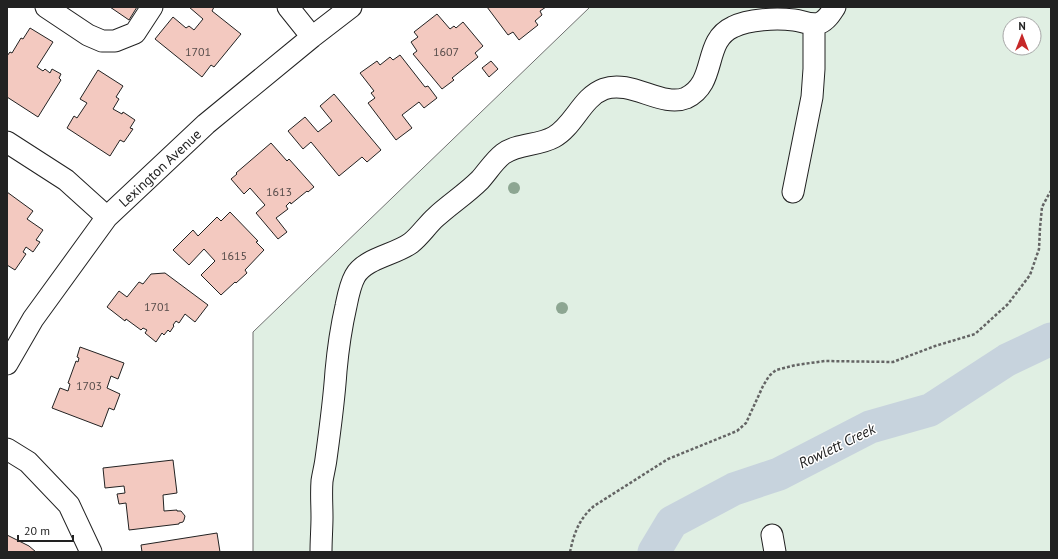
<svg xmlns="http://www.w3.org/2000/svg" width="1058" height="559" font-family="'PT Sans',sans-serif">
<rect width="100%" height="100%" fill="#fff"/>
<path fill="#e0efe3" stroke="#6f6f6f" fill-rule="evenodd" d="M 590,7 L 1051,7 L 1051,552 L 253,552 L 253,332 ZM 1010,24 L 1034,24 L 1034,48 L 1010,48 Z"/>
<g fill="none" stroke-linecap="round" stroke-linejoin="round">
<path stroke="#c7d3dd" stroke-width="33" d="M 654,552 L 672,522 L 734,489 L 779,474 L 870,427 L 930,410 L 1007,360 L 1051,339"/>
</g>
<path fill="#f3c9c0" stroke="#222" d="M 110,7 L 137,7 L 129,20 Z
M 189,7 L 214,7 L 212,11 L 241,34 L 214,67 L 211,65 L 202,77 L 155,39 L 173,17 L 186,28 L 189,26 L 194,30 L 203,19 Z
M 487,7 L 546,7 L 540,11 L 542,15 L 535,21 L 538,25 L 519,40 L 513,32 L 508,35 Z
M 437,14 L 450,29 L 454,26 L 456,28 L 463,22 L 483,46 L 475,53 L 478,57 L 452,78 L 454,80 L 442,89 L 413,54 L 417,51 L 411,42 L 418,37 L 414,32 Z
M 30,28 L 53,42 L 37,67 L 43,71 L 45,69 L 50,73 L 52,69 L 61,74 L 59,78 L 61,80 L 38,117 L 7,97 L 7,56 L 10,52 L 12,53 L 21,38 L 23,39 Z
M 400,55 L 425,87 L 428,86 L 437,98 L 424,108 L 419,102 L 402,115 L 412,128 L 396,140 L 368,103 L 375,98 L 371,93 L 374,91 L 360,73 L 377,61 L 380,65 L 390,57 L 393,60 Z
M 491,61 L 498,69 L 489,77 L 482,68 Z
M 98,70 L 123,86 L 116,97 L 119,99 L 113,109 L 122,114 L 123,112 L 135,120 L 130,128 L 133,129 L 124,142 L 120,140 L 110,156 L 67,128 L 74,116 L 77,118 L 87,103 L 80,99 Z
M 334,94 L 381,150 L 367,162 L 362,157 L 339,176 L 311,142 L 303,149 L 288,131 L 305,117 L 318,132 L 332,121 L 320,106 Z
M 271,143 L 287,161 L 289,159 L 314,187 L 308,192 L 307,191 L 291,204 L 290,202 L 286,206 L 288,209 L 276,218 L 287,232 L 278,239 L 256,213 L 265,205 L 250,188 L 244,194 L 231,179 L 237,174 L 236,173 Z
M 7,192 L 33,211 L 27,219 L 43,230 L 36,240 L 40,242 L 33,252 L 26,247 L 23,252 L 26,254 L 15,270 L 7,265 Z
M 230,212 L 258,241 L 256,242 L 264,250 L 245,270 L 247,273 L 236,283 L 235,282 L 221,295 L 201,275 L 215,261 L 204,249 L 189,265 L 173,250 L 193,230 L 198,236 L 217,217 L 221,221 Z
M 165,273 L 208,305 L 195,322 L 185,314 L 179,323 L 176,321 L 173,325 L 174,326 L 170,332 L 168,330 L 164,335 L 162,333 L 156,342 L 145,333 L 147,330 L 143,328 L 141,330 L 126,319 L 125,321 L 107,307 L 119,291 L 127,297 L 139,282 L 143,284 L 151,274 Z
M 80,347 L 124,363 L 118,379 L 111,376 L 107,388 L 120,394 L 114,410 L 109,408 L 102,427 L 52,408 L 60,388 L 68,391 L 70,384 L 68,383 L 76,361 L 78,362 L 79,358 L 77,357 Z
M 173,460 L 177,493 L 163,495 L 164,511 L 177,510 L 177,511 L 181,511 L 185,516 L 184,520 L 183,522 L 179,523 L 179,524 L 129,530 L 126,503 L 119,504 L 117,494 L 125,493 L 124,486 L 105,488 L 103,468 Z
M 217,533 L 220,552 L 142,552 L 141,545 Z
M 7,535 L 29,546 L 36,552 L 7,552 Z"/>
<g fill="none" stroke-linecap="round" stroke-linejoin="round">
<defs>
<path id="minor" d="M 46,7 L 88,35 L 102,41 L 115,41 L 135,33 L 152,7
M 288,7 L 312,37
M 7,142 L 66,180 L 107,217
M 793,192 L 812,97 L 814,69 L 814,24
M 7,364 L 33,319 L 107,217 L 206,124 L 312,37 L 351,7
M 7,449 L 28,462 L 69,505 L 91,552
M 772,535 L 775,552
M 321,552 C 321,540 322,528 322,517 C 322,505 321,493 322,481 C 323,474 325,467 326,459 C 330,430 334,401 336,371 C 338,349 341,328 346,306 C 348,296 350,285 355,276 C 365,258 395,255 411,243 C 421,235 427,225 436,217 C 450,204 466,194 480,180 C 488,171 494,161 503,154 C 518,143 538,146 554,137 C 574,126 582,97 604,89 C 631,79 662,108 686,98 C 718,83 702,41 733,27 C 749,19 776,18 794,20 C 803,21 811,26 820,23 C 827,20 831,13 835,7"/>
</defs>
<use href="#minor" stroke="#222" stroke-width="23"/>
<path stroke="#646464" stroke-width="2.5" stroke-dasharray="3 2" stroke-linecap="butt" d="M 570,552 C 574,533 579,519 594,506 L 668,459 L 737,431 L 746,423 L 763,386 L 769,376 L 776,370 L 796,365 L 825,361 L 893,362 L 935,346 L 975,334 L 1008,304 L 1030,275 L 1039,249 L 1040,228 L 1042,207 L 1049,194 L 1051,191"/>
<use href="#minor" stroke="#fff" stroke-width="21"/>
</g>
<g fill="#8da692">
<circle cx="514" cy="188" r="6"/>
<circle cx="562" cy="308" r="6"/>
</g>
<g text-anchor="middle" stroke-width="3" stroke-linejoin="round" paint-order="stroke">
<g font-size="12" fill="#564c4a">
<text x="198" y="56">1701</text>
<text x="446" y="56">1607</text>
<text x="279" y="196">1613</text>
<text x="234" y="260">1615</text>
<text x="157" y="311">1701</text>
<text x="89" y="390">1703</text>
</g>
<g font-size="14" fill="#222" stroke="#fff">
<text transform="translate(160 168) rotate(-43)" y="5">Lexington Avenue</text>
</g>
<g font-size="15" font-style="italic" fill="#222" stroke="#fff">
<text transform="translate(837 446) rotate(-26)" y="5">Rowlett Creek</text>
</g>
</g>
<rect width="1058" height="559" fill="none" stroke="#222222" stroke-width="16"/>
<g transform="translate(1022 36)"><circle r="19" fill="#ffffff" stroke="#a7a7a7"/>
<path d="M0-3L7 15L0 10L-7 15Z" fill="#c62828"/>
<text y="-6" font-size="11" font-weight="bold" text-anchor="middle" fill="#222222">N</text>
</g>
<path d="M18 535v6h55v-6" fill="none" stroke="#222222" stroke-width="2"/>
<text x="24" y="535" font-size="12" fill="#222222" stroke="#ffffff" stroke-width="3" paint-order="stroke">20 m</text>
</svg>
